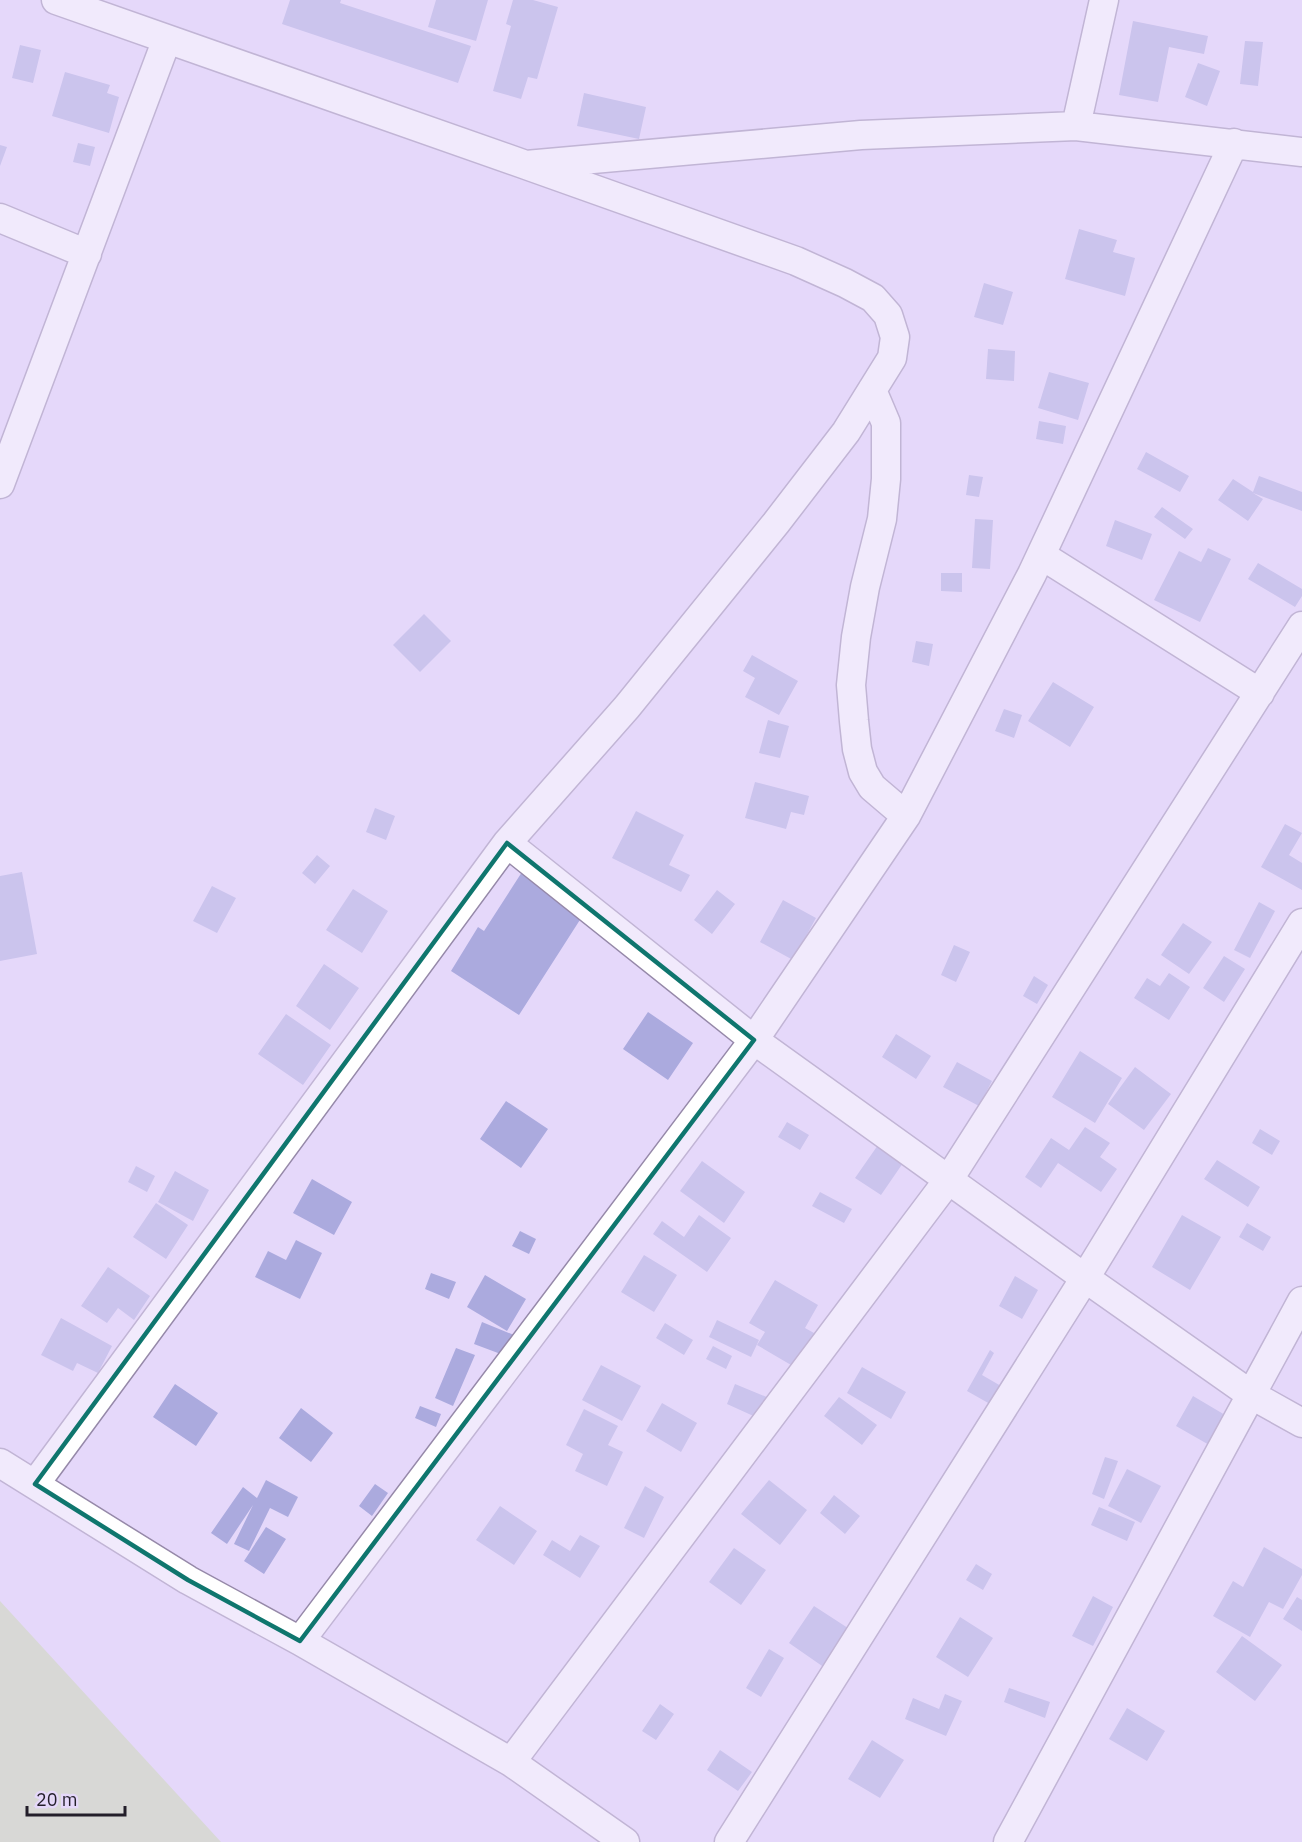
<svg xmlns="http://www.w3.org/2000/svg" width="1302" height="1842" font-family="'IBM Plex Sans',sans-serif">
<rect width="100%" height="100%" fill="#e5d8fa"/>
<path fill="#c8d7ab" d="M 0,1601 L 221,1842 L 0,1842 Z"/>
<path fill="#abaade" d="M 290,0 L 341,0 L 340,3 L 471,46 L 458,83 L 282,24 Z
M 436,0 L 488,0 L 476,41 L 428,27 Z
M 513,0 L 533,0 L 558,7 L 537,79 L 528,77 L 521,99 L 493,91 L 511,26 L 506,24 Z
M 1133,21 L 1208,36 L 1204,54 L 1169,47 L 1158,102 L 1119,95 Z
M 1245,41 L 1263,42 L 1258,86 L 1240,84 Z
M 20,45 L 41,50 L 33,83 L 12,78 Z
M 1198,63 L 1220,71 L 1207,106 L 1185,97 Z
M 65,72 L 110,85 L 107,93 L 119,97 L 109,133 L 52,116 Z
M 584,93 L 646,107 L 639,139 L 577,126 Z
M 78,143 L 95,147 L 90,166 L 73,162 Z
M 0,145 L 7,147 L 0,166 Z
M 1079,229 L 1117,240 L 1113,252 L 1135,258 L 1125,296 L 1065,279 Z
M 984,283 L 1013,292 L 1003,325 L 974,317 Z
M 988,349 L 1015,351 L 1014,381 L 986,379 Z
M 1049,372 L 1089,383 L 1078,420 L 1038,408 Z
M 1039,421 L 1066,426 L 1063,444 L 1036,439 Z
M 1146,452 L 1189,476 L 1180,492 L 1137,469 Z
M 969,475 L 983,477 L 979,497 L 966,495 Z
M 1259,476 L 1302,492 L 1302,511 L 1253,493 L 1263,499 L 1248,521 L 1218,500 L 1233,479 L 1253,492 Z
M 1162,507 L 1193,529 L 1185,539 L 1154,517 Z
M 975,519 L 993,520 L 990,569 L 972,568 Z
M 1115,520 L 1152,534 L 1142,560 L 1106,546 Z
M 1208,548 L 1231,559 L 1200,622 L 1154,600 L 1179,551 L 1201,562 Z
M 1258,563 L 1302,589 L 1302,596 L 1295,607 L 1248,579 Z
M 941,573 L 962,573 L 962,592 L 941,591 Z
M 424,614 L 451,641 L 420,672 L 393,645 Z
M 916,641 L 933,644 L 929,666 L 912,662 Z
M 752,655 L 798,681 L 779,715 L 745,697 L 755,678 L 743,671 Z
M 1053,682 L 1094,707 L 1070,747 L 1028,721 Z
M 1004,709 L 1022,715 L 1014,738 L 995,731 Z
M 768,720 L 789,726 L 780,758 L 759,753 Z
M 755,782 L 809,796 L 804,815 L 791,812 L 786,829 L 745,818 Z
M 375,808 L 395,816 L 386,840 L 366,832 Z
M 636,811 L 684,835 L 669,865 L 690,875 L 681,892 L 612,858 Z
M 1285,824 L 1302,833 L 1289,855 L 1302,863 L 1302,890 L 1261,867 Z
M 317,855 L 330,866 L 315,884 L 302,873 Z
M 22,872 L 37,954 L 0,961 L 0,876 Z
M 522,872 L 585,912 L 519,1015 L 451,971 L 478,927 L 484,931 Z
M 212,886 L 236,898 L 217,933 L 193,921 Z
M 353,889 L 388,911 L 362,953 L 326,930 Z
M 717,890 L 735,904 L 712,934 L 694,920 Z
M 783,900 L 816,918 L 793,960 L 760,942 Z
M 1259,902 L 1275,911 L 1250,958 L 1234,950 Z
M 1183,923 L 1212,942 L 1189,974 L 1161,955 Z
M 954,945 L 970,952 L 956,982 L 941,975 Z
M 1224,956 L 1245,969 L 1224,1002 L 1203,988 Z
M 324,964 L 359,988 L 330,1030 L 296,1006 Z
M 1169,973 L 1190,987 L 1169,1020 L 1134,998 L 1147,978 L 1160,986 Z
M 1034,976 L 1048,985 L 1037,1004 L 1023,996 Z
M 648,1012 L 693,1043 L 668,1080 L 623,1049 Z
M 286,1014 L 331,1045 L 303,1085 L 258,1054 Z
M 896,1034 L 931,1056 L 916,1079 L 882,1057 Z
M 1080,1051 L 1122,1078 L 1095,1123 L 1052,1097 Z
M 957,1062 L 992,1081 L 979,1106 L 943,1087 Z
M 1135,1067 L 1171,1094 L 1144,1130 L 1108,1104 Z
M 506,1101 L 548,1129 L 521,1168 L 480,1139 Z
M 787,1122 L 809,1135 L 800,1150 L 778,1137 Z
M 1085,1127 L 1110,1143 L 1100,1157 L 1117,1169 L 1101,1192 L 1058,1163 L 1041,1188 L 1025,1177 L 1051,1138 L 1069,1150 Z
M 1260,1129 L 1280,1141 L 1272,1155 L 1252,1143 Z
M 878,1145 L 903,1163 L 881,1195 L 855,1178 Z
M 1217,1160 L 1260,1187 L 1248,1207 L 1204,1179 Z
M 702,1161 L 745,1192 L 724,1223 L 680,1191 Z
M 136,1166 L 155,1176 L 147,1192 L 128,1182 Z
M 175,1171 L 209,1190 L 193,1221 L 158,1202 Z
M 312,1179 L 352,1202 L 334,1235 L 293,1213 Z
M 820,1192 L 852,1209 L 844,1223 L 812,1206 Z
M 156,1203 L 188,1225 L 166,1259 L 133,1237 Z
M 699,1215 L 731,1238 L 707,1272 L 653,1234 L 662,1221 L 684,1237 Z
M 1182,1215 L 1221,1237 L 1190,1290 L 1152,1267 Z
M 1247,1223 L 1271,1237 L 1263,1251 L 1239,1237 Z
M 520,1231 L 536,1239 L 529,1254 L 512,1246 Z
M 296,1240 L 322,1253 L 300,1299 L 255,1277 L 268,1251 L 286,1260 Z
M 644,1255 L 677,1275 L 654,1312 L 621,1292 Z
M 108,1267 L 150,1296 L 134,1320 L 118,1308 L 107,1323 L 81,1306 Z
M 431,1273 L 456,1282 L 449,1299 L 425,1289 Z
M 485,1275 L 526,1299 L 507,1331 L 467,1307 Z
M 1015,1276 L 1038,1290 L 1022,1319 L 999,1306 Z
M 775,1280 L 818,1305 L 805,1328 L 823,1338 L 803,1372 L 757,1345 L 765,1332 L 749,1323 Z
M 61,1318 L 112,1346 L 98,1373 L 77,1363 L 73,1371 L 41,1355 Z
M 717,1320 L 759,1340 L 751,1357 L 709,1337 Z
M 482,1322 L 514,1335 L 506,1356 L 474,1344 Z
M 665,1323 L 693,1340 L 684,1355 L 656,1338 Z
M 713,1346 L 732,1356 L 726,1369 L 706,1359 Z
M 456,1348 L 475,1355 L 453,1406 L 435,1398 Z
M 990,1350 L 994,1353 L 982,1375 L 1001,1386 L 990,1404 L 967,1391 Z
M 601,1365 L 641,1386 L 622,1421 L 582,1400 Z
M 862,1367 L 906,1392 L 891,1419 L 847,1393 Z
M 175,1384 L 218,1413 L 196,1446 L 153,1417 Z
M 735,1384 L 769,1398 L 760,1419 L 727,1404 Z
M 1193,1396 L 1242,1425 L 1225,1454 L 1176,1426 Z
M 839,1397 L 877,1425 L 862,1445 L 824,1416 Z
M 662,1403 L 697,1423 L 681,1452 L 646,1431 Z
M 420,1406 L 441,1414 L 436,1427 L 415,1418 Z
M 301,1408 L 333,1433 L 311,1462 L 279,1438 Z
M 584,1409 L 618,1426 L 608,1445 L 623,1452 L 607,1486 L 575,1471 L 583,1454 L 566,1445 Z
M 1105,1457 L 1118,1461 L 1104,1499 L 1092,1494 Z
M 1127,1469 L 1161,1486 L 1141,1523 L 1108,1506 Z
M 266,1480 L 298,1497 L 288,1517 L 270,1508 L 249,1551 L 234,1544 L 253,1505 L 227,1544 L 211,1533 L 243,1487 L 257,1498 Z
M 769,1480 L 807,1510 L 780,1545 L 741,1514 Z
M 375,1484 L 388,1493 L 372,1516 L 359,1506 Z
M 645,1486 L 664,1497 L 644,1538 L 624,1528 Z
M 834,1495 L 860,1516 L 845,1534 L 820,1513 Z
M 500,1506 L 537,1531 L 514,1565 L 476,1540 Z
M 1099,1507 L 1135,1522 L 1127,1541 L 1091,1525 Z
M 266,1527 L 286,1539 L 264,1574 L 244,1561 Z
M 580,1535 L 600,1546 L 580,1578 L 543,1555 L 552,1540 L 570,1551 Z
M 1264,1547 L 1302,1569 L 1302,1575 L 1283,1609 L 1269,1602 L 1250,1637 L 1213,1616 L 1233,1581 L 1243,1587 Z
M 734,1548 L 766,1570 L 741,1605 L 709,1582 Z
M 976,1564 L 992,1574 L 983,1590 L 966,1580 Z
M 1093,1596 L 1113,1607 L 1093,1646 L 1072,1636 Z
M 1297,1597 L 1302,1600 L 1302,1631 L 1283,1619 Z
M 814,1606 L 851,1630 L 825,1668 L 789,1643 Z
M 960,1617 L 993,1638 L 968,1677 L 936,1657 Z
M 1242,1636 L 1282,1665 L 1255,1701 L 1216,1672 Z
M 769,1649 L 784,1658 L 761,1697 L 746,1688 Z
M 1009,1688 L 1050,1702 L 1045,1718 L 1004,1702 Z
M 945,1694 L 962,1701 L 946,1736 L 905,1719 L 913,1698 L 939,1709 Z
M 660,1704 L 674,1714 L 656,1740 L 642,1731 Z
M 1127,1708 L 1165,1731 L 1147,1761 L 1109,1739 Z
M 872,1740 L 904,1760 L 880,1798 L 848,1779 Z
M 720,1750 L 752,1772 L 738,1791 L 707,1770 Z"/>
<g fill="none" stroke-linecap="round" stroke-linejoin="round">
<defs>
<path id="street" d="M 56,0 L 526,165 L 861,135 L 1076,126 L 1302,152
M 1076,126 L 1104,0
M 0,218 L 87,254
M 872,390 L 886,423 L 886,479 L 882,519 L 865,587 L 856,637 L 851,685 L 854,721 L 857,749 L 863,772 L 872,787 L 906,816
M 0,484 L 167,39
M 1041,555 L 1260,693
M 507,843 L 754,1040 L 1085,1278 L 1250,1394 L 1302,1423
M 0,1463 L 188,1580 L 300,1641 L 511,1762 L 625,1842
M 35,1484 L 507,843 L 627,707 L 776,523 L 846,432 L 892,358 L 895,337 L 888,315 L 873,298 L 845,283 L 796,261 L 526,165
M 300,1641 L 754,1040 L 906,816 L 1032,574 L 1234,143
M 511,1762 L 949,1179 L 1302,626
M 729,1842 L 1085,1278 L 1302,923
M 1008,1842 L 1302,1301"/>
</defs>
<use href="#street" stroke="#9689a9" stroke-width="31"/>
<use href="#street" stroke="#fff" stroke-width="28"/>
</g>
<path d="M0 0H1302V1842H0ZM 507,843 L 754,1040 L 300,1641 L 188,1580 L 35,1484 Z" fill="#e5d8fa" fill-opacity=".55" fill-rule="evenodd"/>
<path fill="none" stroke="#0f766e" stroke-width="4.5" stroke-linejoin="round" d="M 507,843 L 754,1040 L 300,1641 L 188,1580 L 35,1484 Z"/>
<path d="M27 1806v9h98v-9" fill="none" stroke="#231e2a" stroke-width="3"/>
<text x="36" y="1806" font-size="18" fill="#231e2a" stroke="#e5d8fa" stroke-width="4.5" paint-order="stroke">20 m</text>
</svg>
